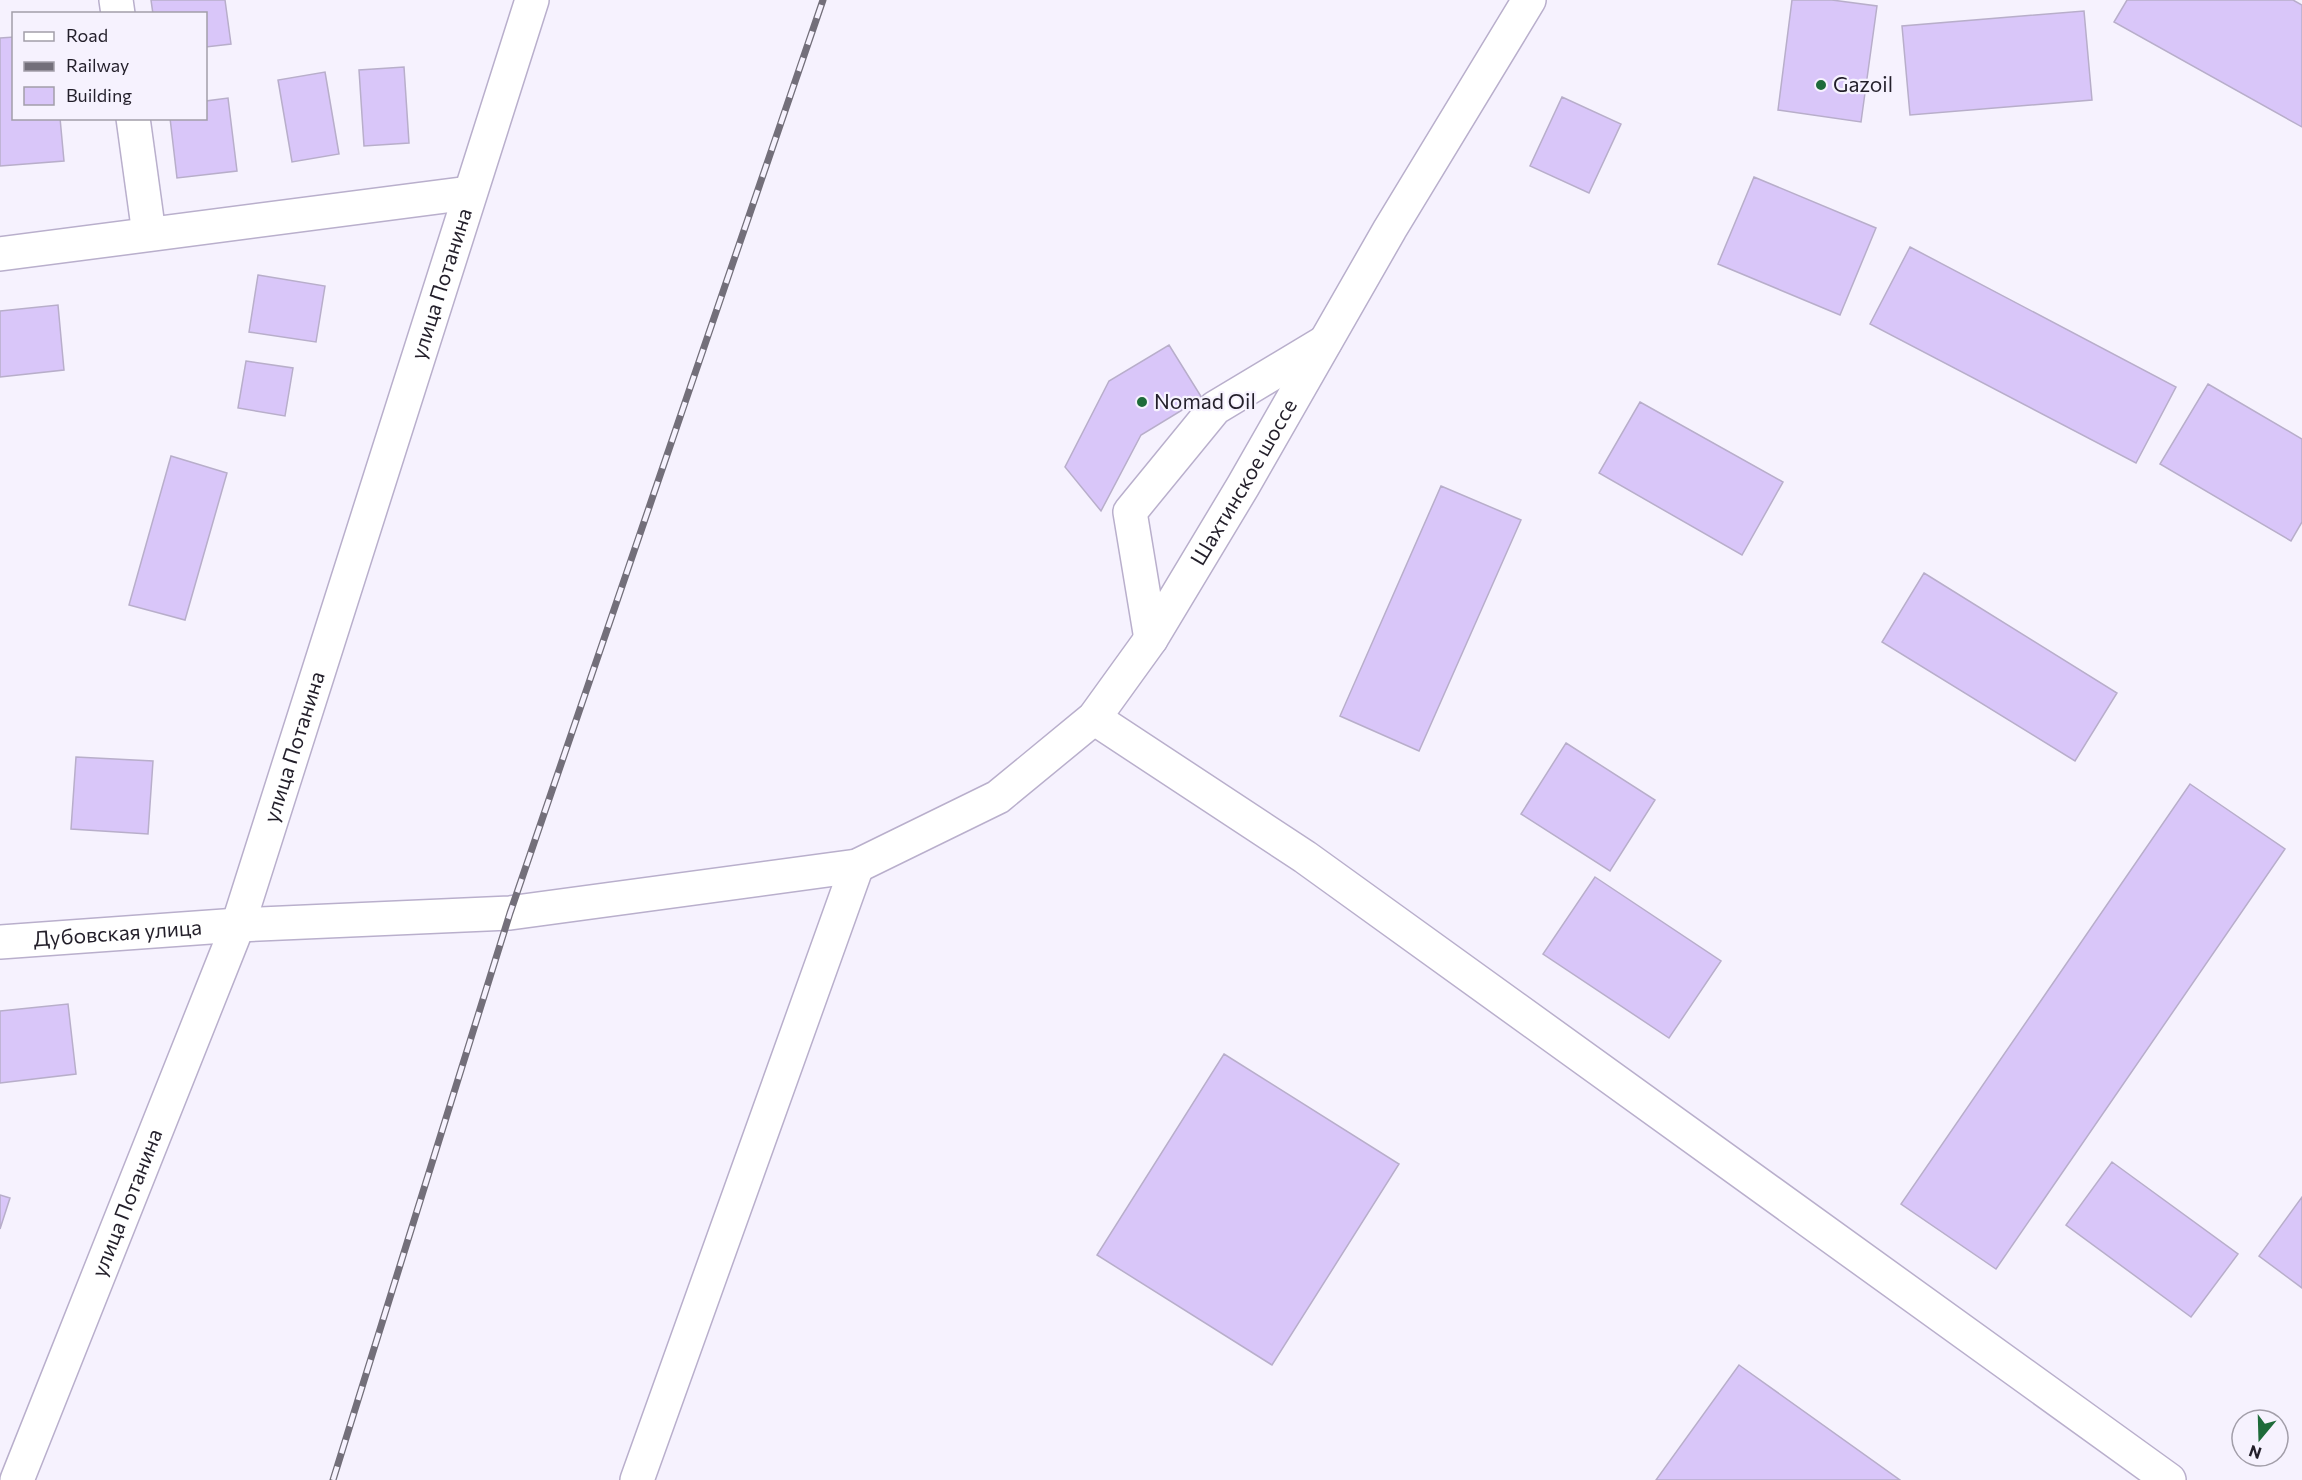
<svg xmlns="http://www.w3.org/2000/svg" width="2302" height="1480" font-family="Commissioner,sans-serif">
<rect width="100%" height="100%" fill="#f6f2fe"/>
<path fill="#d9c6f9" stroke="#b8aeca" stroke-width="1.5" d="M 151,0 L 225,0 L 231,44 L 206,47 L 206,14 L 153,14 Z
M 1792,0 L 1832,0 L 1877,6 L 1861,122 L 1778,110 Z
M 2127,0 L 2293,0 L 2302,5 L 2302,127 L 2114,22 Z
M 2084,11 L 2092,100 L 1910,115 L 1902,26 Z
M 14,37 L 14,118 L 60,118 L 64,161 L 0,166 L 0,38 Z
M 404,67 L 409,143 L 364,146 L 359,70 Z
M 325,72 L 339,154 L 292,162 L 278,80 Z
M 1562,97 L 1621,124 L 1589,193 L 1530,166 Z
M 228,98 L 237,171 L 177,178 L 170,118 L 206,118 L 206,101 Z
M 1754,177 L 1876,228 L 1840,315 L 1718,264 Z
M 1910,247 L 2176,387 L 2136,463 L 1870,324 Z
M 258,275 L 325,286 L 316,342 L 249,332 Z
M 58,305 L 64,370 L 0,377 L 0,311 Z
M 1169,345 L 1202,398 L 1141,435 L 1101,511 L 1065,467 L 1109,381 Z
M 246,361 L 293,368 L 285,416 L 238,408 Z
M 2208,384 L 2302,439 L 2302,522 L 2291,541 L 2160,464 Z
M 1640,402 L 1783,482 L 1742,555 L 1599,473 Z
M 171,456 L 227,473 L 185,620 L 129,605 Z
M 1441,486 L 1521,520 L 1419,751 L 1340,716 Z
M 1924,573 L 2117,693 L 2075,761 L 1882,642 Z
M 1566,743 L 1655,800 L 1610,871 L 1521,814 Z
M 76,757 L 153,761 L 148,834 L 71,829 Z
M 2190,784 L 2285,849 L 1996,1269 L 1901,1204 Z
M 1595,877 L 1721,961 L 1669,1038 L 1543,954 Z
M 68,1004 L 76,1074 L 0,1083 L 0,1011 Z
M 1224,1054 L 1399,1164 L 1272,1365 L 1097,1255 Z
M 2112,1162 L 2238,1254 L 2191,1317 L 2066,1225 Z
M 0,1195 L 10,1198 L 0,1229 Z
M 2302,1197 L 2302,1288 L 2259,1256 Z
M 1739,1365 L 1900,1480 L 1656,1480 Z"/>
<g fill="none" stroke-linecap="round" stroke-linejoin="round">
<defs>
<g id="minor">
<path d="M 116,0 L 118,14"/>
<path d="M 133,118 L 149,234"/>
<path d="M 0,254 L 469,193"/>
<path d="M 1151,639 L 1130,512 L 1215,408 L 1325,342"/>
<path d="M 1094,718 L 1305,857 L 2169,1480"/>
<path id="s1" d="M 17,1480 L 238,925 L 532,0"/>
<path d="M 637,1480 L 857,866"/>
</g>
<g id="major">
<path id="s2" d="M 0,942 L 238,925 L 510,913 L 857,866 L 998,797 L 1094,718 L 1151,639 L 1243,486 L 1390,229 L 1529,0"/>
</g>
</defs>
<use href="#minor" stroke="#b9afcc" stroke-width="36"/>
<use href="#major" stroke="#b9afcc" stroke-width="36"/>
<use href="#minor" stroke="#fff" stroke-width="33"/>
<use href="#major" stroke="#fff" stroke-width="33"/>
<defs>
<path id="rail" d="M 333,1480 L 510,913 L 823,0"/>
</defs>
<use href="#rail" stroke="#736f7a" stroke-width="7"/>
<use href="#rail" stroke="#f6f2fe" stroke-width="4.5" stroke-dasharray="14" stroke-linecap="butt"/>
</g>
<g fill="#1e6b3a" stroke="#f6f2fe" stroke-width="2">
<circle cx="1821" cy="85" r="6"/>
<circle cx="1142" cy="402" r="6"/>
</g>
<g text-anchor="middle" stroke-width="4.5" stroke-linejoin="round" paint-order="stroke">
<g font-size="21" fill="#231f2a" stroke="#f6f2fe" text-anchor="start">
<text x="1833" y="92">Gazoil</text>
<text x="1154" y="409">Nomad Oil</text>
</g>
<g font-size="21" fill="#231f2a" stroke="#f6f2fe">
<text dy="7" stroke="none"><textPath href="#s1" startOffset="1270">улица Потанина</textPath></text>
<text dy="7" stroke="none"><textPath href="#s2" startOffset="1422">Шахтинское шоссе</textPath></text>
<text dy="7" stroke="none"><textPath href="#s1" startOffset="784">улица Потанина</textPath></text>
<text dy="7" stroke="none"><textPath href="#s2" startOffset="118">Дубовская улица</textPath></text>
<text dy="7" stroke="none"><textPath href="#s1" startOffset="298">улица Потанина</textPath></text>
</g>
</g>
<rect x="12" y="12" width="195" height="108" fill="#f6f2fe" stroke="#a29ea9" stroke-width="1.5"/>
<rect x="24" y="32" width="30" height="9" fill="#ffffff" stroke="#a29ea9" stroke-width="1.5"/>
<text x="66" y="42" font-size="18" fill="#231f2a">Road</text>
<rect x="24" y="62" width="30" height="9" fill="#736f7a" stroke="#a29ea9" stroke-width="1.5"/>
<text x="66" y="72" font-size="18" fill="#231f2a">Railway</text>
<rect x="24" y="87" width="30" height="18" fill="#d9c6f9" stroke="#a29ea9" stroke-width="1.5"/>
<text x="66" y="102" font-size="18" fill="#231f2a">Building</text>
<g transform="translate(2260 1438) rotate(199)"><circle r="28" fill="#f6f2fe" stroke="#a29ea9" stroke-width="1.5"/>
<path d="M0-4.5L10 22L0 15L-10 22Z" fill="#1e6b3a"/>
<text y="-9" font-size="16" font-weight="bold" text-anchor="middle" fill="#231f2a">N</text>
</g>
</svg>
